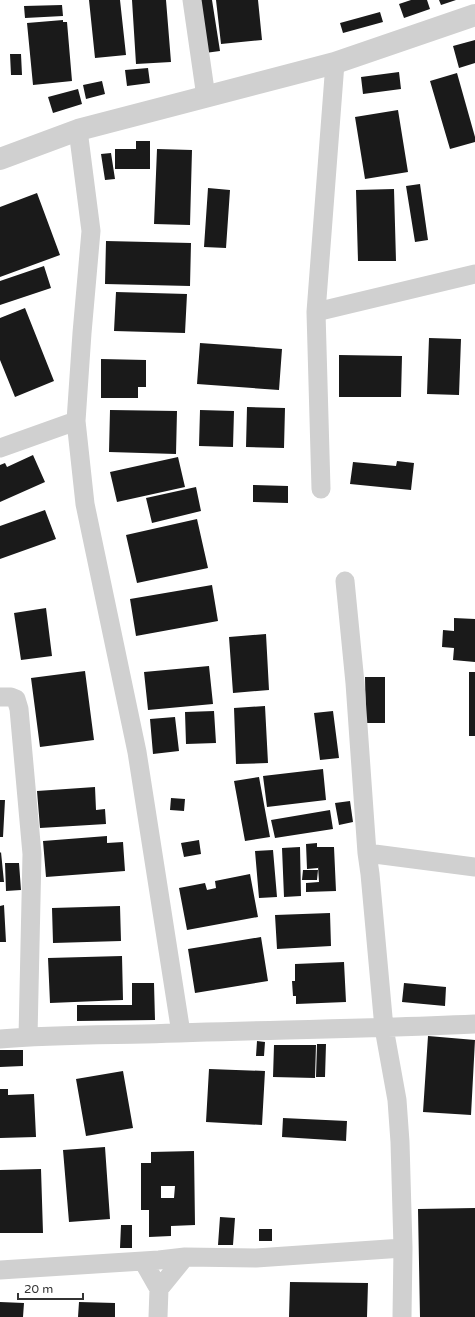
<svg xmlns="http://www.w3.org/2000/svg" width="475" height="1317" font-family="'Varela Round',sans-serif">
<rect width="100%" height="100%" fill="#fff"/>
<path fill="#1a1a1a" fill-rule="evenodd" d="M 89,0 L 120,0 L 126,55 L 95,58 Z
M 132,0 L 166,0 L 171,62 L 136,64 Z
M 197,0 L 212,0 L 220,51 L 205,53 Z
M 216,0 L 258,0 L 262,40 L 221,44 Z
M 411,0 L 427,0 L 430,9 L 404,18 L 399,4 Z
M 439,0 L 456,0 L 441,5 Z
M 62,5 L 63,16 L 25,18 L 24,6 Z
M 380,12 L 383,22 L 343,33 L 340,23 Z
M 63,20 L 63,22 L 67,22 L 72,81 L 33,85 L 27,23 Z
M 475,40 L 475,63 L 459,68 L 453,46 Z
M 10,54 L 21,54 L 22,75 L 11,75 Z
M 148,68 L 150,83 L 127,86 L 125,70 Z
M 399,72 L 401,89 L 363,94 L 361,77 Z
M 457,73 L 475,137 L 475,142 L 450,149 L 430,81 Z
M 102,81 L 105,94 L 86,99 L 83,85 Z
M 78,89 L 82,104 L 53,113 L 48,97 Z
M 398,110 L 408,172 L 365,179 L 355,117 Z
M 136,141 L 150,141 L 150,169 L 115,169 L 115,149 L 136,149 Z
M 157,149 L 192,150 L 190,225 L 154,224 Z
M 111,153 L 115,179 L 105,180 L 101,154 Z
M 420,184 L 428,240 L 415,242 L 406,186 Z
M 208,188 L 230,190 L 226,248 L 204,247 Z
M 394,189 L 396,261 L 358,261 L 356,190 Z
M 37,193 L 60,255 L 0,277 L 0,207 Z
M 106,241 L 191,243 L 190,286 L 105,284 Z
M 44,266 L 51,288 L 0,305 L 0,281 Z
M 116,292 L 187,294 L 185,333 L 114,331 Z
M 25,308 L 54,381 L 15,397 L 0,360 L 0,318 Z
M 429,338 L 461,339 L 459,395 L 427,394 Z
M 200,343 L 282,349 L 279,390 L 197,384 Z
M 339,355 L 402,356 L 401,397 L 339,397 Z
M 101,359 L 146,360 L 146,387 L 138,387 L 138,398 L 101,398 Z
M 247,407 L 285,408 L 284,448 L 246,447 Z
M 110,410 L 177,411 L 176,454 L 109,452 Z
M 200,410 L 234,411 L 233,447 L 199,446 Z
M 33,455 L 45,482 L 0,502 L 0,465 L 5,463 L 7,467 Z
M 178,457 L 185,487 L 117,502 L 110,472 Z
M 397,461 L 414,463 L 411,490 L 350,484 L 353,462 L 396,466 Z
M 253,485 L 288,486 L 288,503 L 253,502 Z
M 196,487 L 201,511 L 152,523 L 146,498 Z
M 45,510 L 56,539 L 0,559 L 0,526 Z
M 197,519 L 208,568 L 137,583 L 126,535 Z
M 212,585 L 218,621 L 136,636 L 130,599 Z
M 46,608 L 52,656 L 21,660 L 14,613 Z
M 454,618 L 475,619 L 475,662 L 453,660 L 454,648 L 442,647 L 443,630 L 454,631 Z
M 266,634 L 269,690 L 233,693 L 229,637 Z
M 209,666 L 213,704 L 148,710 L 144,672 Z
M 85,671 L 94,740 L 40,747 L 31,678 Z
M 469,672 L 475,672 L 475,736 L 469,736 Z
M 365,677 L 385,677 L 385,723 L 366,723 Z
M 265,706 L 268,763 L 236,764 L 234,708 Z
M 214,711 L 216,743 L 186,744 L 185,712 Z
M 333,711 L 339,758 L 320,760 L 314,713 Z
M 175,717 L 179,751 L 153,754 L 150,719 Z
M 323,769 L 326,800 L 267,807 L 263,776 Z
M 259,777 L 270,837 L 245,841 L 234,781 Z
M 95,787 L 96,810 L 105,809 L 106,824 L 40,828 L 37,791 Z
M 171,798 L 185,799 L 184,811 L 170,810 Z
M 0,800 L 5,800 L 3,837 L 0,837 Z
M 350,801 L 353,822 L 339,825 L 335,803 Z
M 330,810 L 333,829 L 275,838 L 271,820 Z
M 107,836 L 107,843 L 123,842 L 125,871 L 46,877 L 43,841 Z
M 199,840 L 201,854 L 184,857 L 181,843 Z
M 317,843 L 317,847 L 334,847 L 336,891 L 306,892 L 306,883 L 319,882 L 318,866 L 318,868 L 307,869 L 306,844 Z
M 300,847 L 301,896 L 284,897 L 282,848 Z
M 273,850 L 277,897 L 259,898 L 255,851 Z
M 1,852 L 4,882 L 0,882 L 0,853 Z
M 5,863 L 19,863 L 21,890 L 6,891 Z
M 303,870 L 318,870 L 317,880 L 302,880 Z
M 250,874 L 258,917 L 187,930 L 179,888 L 205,883 L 207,890 L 216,888 L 215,881 Z
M 4,905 L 6,942 L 0,942 L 0,906 Z
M 120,906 L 121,941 L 53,943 L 52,908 Z
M 330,913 L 331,946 L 277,949 L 275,915 Z
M 261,937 L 268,981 L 195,993 L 188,949 Z
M 122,956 L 123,1000 L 50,1003 L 48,958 Z
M 344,962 L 346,1002 L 296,1004 L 296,996 L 293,996 L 292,981 L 295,981 L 295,964 Z
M 132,983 L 154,983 L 155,1020 L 77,1021 L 77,1005 L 132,1005 Z
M 404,983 L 446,987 L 445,1006 L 402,1002 Z
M 428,1036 L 475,1040 L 471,1115 L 423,1112 Z
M 257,1041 L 265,1042 L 264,1056 L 256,1056 Z
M 317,1044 L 326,1044 L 325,1077 L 316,1077 Z
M 274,1045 L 316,1045 L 315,1078 L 273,1077 Z
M 0,1050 L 23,1050 L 23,1066 L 0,1067 Z
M 209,1069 L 265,1071 L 262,1125 L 206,1122 Z
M 123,1071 L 133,1128 L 86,1136 L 76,1079 Z
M 0,1089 L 8,1089 L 8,1095 L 34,1094 L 36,1137 L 0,1138 Z
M 283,1118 L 347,1121 L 346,1141 L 282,1137 Z
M 105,1147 L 110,1219 L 69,1222 L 63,1150 Z
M 194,1151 L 195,1225 L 171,1226 L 171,1236 L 149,1237 L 149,1210 L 141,1210 L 141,1163 L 151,1163 L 151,1152 ZM 161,1186 L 175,1186 L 174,1198 L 161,1198 Z
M 41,1169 L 43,1233 L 0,1233 L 0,1170 Z
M 475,1208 L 475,1317 L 420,1317 L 418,1209 Z
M 220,1217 L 235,1218 L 233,1245 L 218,1245 Z
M 121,1225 L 132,1225 L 132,1248 L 120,1248 Z
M 259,1229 L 272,1229 L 272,1241 L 259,1241 Z
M 290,1282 L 368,1283 L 367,1317 L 289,1317 Z
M 0,1302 L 24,1303 L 23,1317 L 0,1317 Z
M 79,1302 L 115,1303 L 115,1317 L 78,1317 Z"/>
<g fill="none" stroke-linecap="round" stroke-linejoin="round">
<path stroke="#d0d0d0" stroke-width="19" d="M 192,0 L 206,97
M 78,130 L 91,231 L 82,333 L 76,421 L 85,504 L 137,752 L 181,1033
M 316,312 L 475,274
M 0,448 L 76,421
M 321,489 L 316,312 L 335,63
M 345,581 L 355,683 L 367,853 L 370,874 L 384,1028 L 397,1100 L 400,1142 L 403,1248 L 402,1317
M 0,697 L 11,697 L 16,699 L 19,709 L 32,854 L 28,1037
M 367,853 L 475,867
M 0,1039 C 48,1035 97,1035 145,1034 C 255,1030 365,1029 475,1024
M 143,1261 L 159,1289 L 158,1317
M 0,1270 L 159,1260 L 185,1257 L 256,1258 L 403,1248
M 159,1289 L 185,1257"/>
<path stroke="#d0d0d0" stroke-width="22" d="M 0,159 L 78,130 L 335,63 L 475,15"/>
</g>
<path d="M18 1293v6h65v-6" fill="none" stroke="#333333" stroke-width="2"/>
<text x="24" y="1293" font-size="12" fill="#333333" stroke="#ffffff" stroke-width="3" paint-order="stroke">20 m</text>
</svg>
